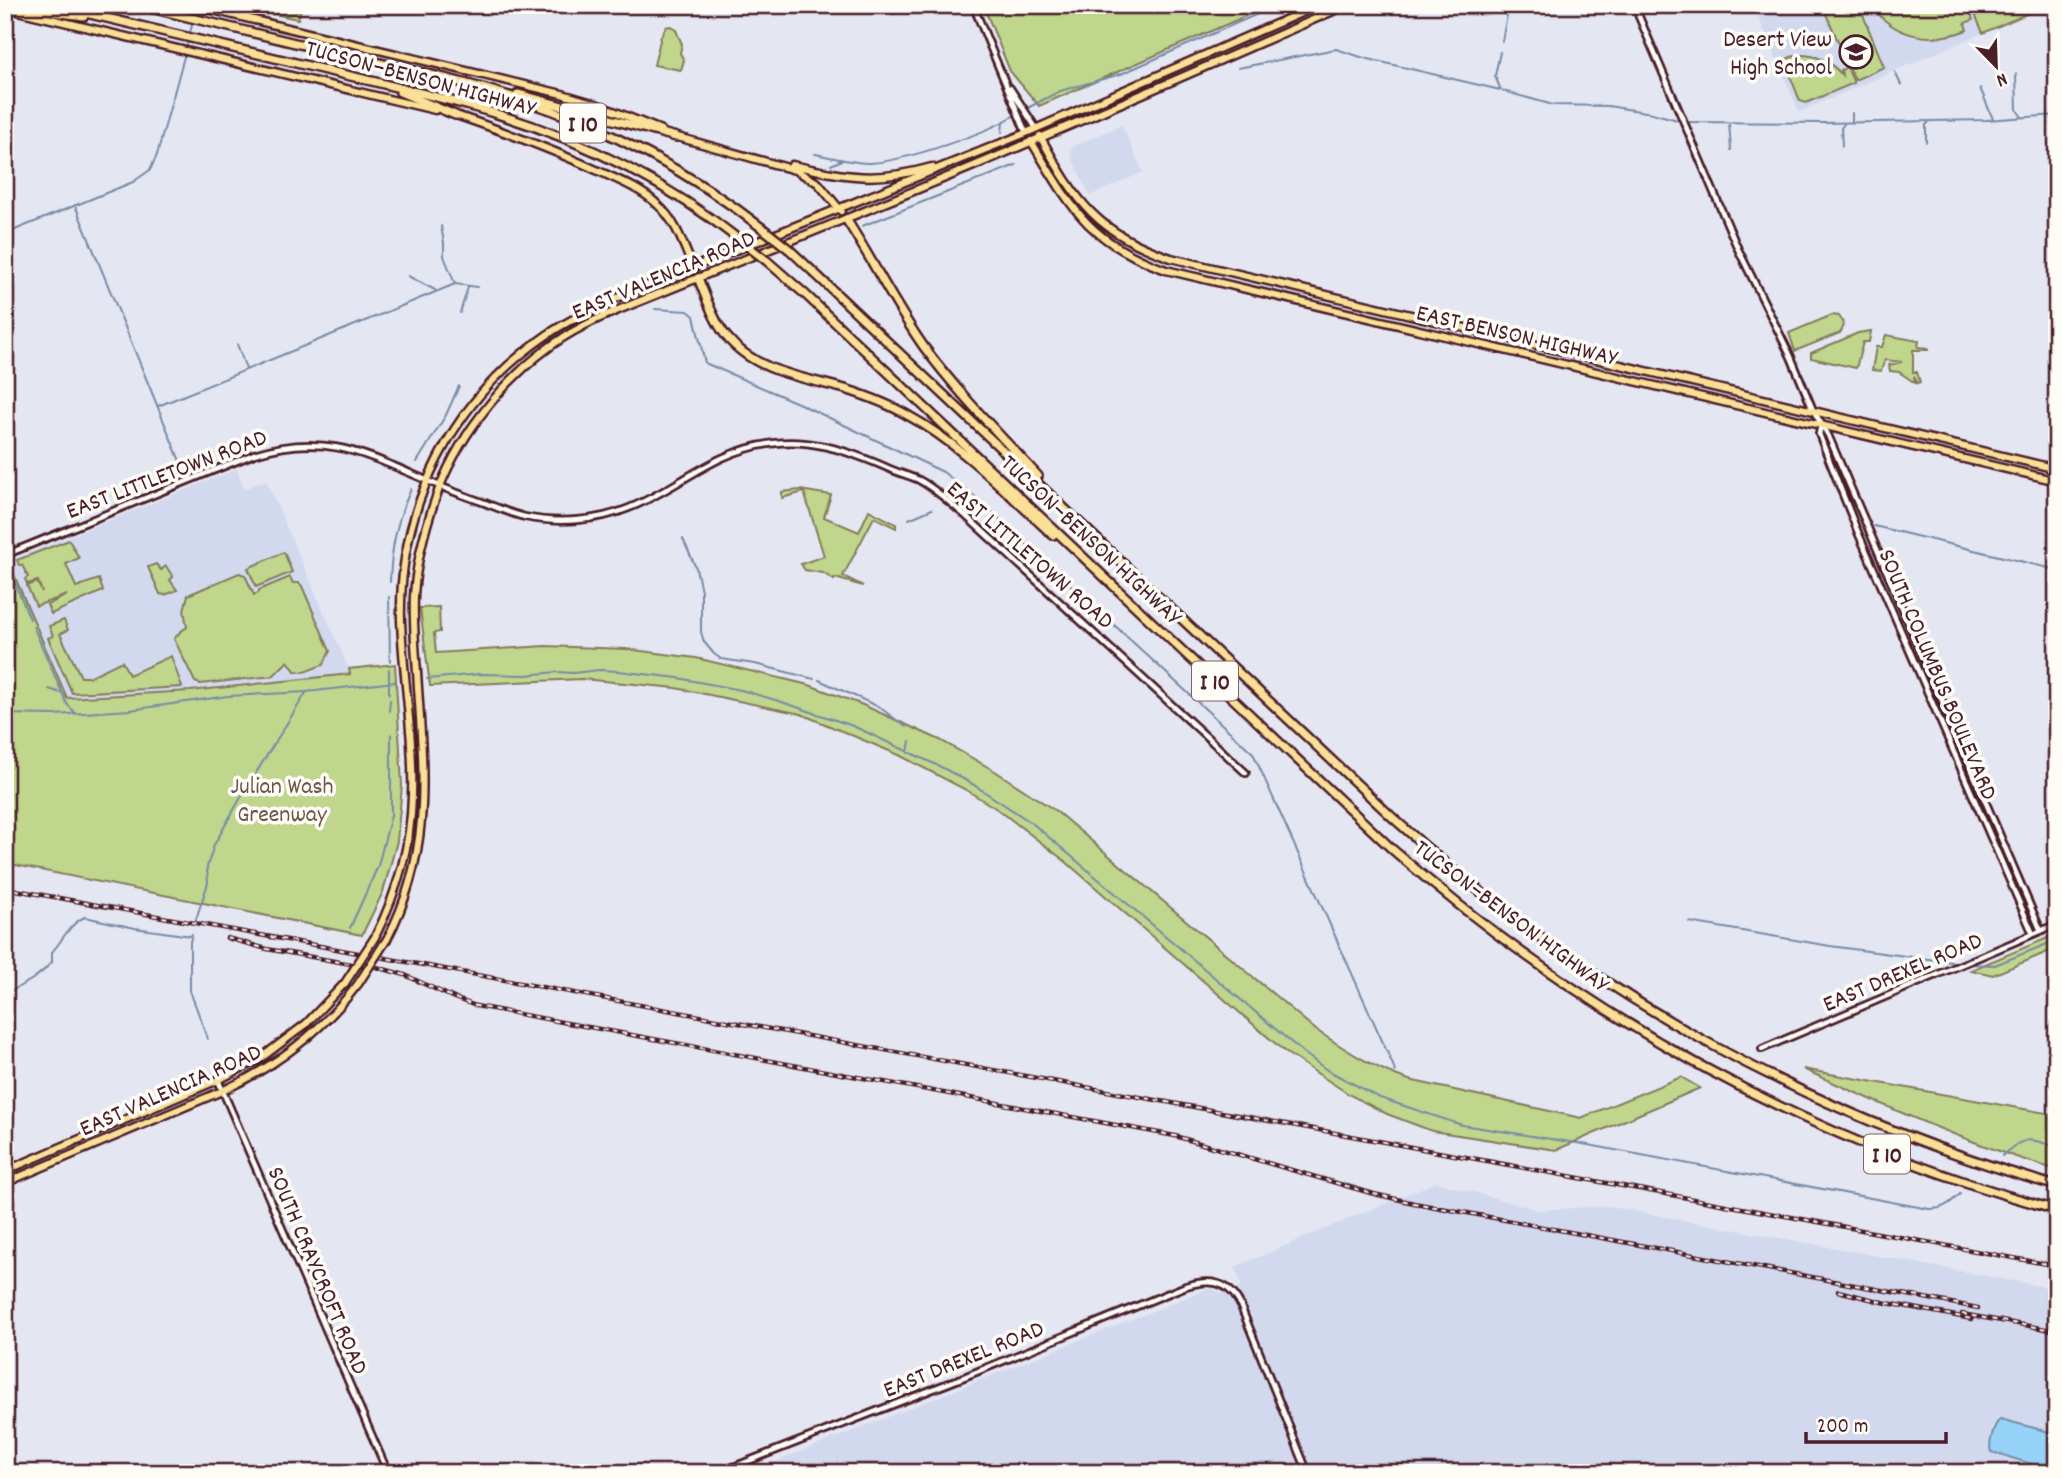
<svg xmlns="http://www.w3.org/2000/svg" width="2062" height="1478" font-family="Dekko,sans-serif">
<rect width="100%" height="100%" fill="#e4e7f2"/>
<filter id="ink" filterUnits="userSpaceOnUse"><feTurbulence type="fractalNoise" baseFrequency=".0143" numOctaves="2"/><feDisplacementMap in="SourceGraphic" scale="14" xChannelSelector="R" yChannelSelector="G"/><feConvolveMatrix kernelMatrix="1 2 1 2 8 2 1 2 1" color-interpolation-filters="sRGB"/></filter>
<g filter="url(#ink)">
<path fill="#d2d9ef" d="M 1753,5 L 2047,5 L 1799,112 Z
M 1122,125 L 1143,172 L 1090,196 L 1072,158 L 1070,151 L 1073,146 Z
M 237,469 L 244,489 L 266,480 L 351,674 L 190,691 L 67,699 L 8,561 Z
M 1436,1182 L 1539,1210 L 1607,1206 L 2057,1289 L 2057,1473 L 747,1473 L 1210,1288 L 1222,1293 L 1242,1286 L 1235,1267 Z"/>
<path fill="#bfd68c" stroke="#847a5c" stroke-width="2" d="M 231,5 L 302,5 L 298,19 Z
M 983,5 L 1271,5 L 1039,106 L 1010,71 Z
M 1826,5 L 1859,5 L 1884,67 L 1855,80 L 1823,7 Z
M 1871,5 L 1958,5 L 1959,8 L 1968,5 L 1973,20 L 1965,23 L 1967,30 C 1932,44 1894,38 1871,5 Z
M 1971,5 L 2047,5 L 1983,33 Z
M 670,26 L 675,28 L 682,44 L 680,53 L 684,60 L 681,70 L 654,65 L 661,36 L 666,27 Z
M 1796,55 C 1816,54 1829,60 1842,75 L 1841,70 L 1847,67 L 1854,83 L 1806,103 L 1800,101 L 1784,60 Z
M 1832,315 L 1839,316 C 1844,323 1845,326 1840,333 L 1795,351 L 1789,333 Z
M 1871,331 L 1869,342 L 1863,342 L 1856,368 L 1811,358 L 1811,353 L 1858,333 Z
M 1886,335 L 1919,341 L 1918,347 L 1928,348 L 1928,350 L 1913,350 L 1913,372 L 1917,372 L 1920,382 L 1917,383 L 1914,376 L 1915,383 L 1899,372 L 1890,371 L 1889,365 L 1902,362 L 1885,360 L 1881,371 L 1872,370 L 1876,347 L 1882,347 Z
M 800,490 L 831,495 L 824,517 L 859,532 L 869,510 L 896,524 L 896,528 L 874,517 L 843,576 L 863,586 L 835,578 L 834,580 L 823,573 L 805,570 L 801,564 L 824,556 L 804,492 L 782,498 L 782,492 Z
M 69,540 L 79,558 L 66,564 L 76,587 L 99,579 L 103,591 L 51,614 L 47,605 L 67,595 L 36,606 L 27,586 L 37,582 L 42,592 L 38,581 L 27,584 L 25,579 L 28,577 L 22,565 L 19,565 L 17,560 Z
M 284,552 L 292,572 L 256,587 L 248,568 Z
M 8,561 L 67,698 L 190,691 L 350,674 L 349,669 L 395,664 L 402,785 L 397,841 L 383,892 L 362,935 L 5,863 L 5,563 Z
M 156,564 L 161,570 L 166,566 L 173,577 L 170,580 L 177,590 L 165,595 L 160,594 L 148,567 Z
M 239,573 L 245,575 L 254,595 L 259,592 L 259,590 L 290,577 L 293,583 L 299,583 L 302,586 L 330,651 L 323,665 L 304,672 L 295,671 L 288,661 L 273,676 L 200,684 L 195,682 L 174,639 L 180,632 L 187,627 L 184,610 L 188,595 Z
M 439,607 L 440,632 L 434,633 L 436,653 L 545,646 L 626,649 L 696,658 L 809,685 L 863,705 L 940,740 L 995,771 L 1056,811 L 1316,1030 C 1346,1050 1375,1069 1409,1080 L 1581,1118 L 1681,1077 L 1700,1088 L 1556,1150 L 1432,1131 L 1387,1114 L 1350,1095 L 1285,1052 L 1065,861 L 1000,811 L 968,791 L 899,755 L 801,714 L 676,688 L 582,679 L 430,686 L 420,608 Z
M 64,620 L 68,630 L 60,634 L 81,677 L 89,677 L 122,661 L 129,675 L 171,656 L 182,687 L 72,693 L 48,638 L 53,636 L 49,626 Z
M 2057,934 L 2057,948 L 1993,975 L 1971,970 Z
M 1803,1069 L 2057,1115 L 2057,1170 C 1969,1144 1887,1107 1803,1069 Z"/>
<path fill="#97d2f8" stroke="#788aa6" stroke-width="2" d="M 2000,1419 L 2057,1434 L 2057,1471 L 1991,1452 C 1988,1443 1994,1425 2000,1419 Z"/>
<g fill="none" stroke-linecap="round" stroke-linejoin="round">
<path stroke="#788aa6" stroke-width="2" d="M 189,36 L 193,22
M 1502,41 L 1509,5
M 1500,52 L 1495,76 L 1500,88
M 1238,68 L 1336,49 L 1364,58 L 1496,89 L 1553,105 L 1608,106 L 1652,113 L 1681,121
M 1895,72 L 1901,85
M 2016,74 L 2017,110 L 2022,117
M 1980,88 L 1993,119
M 1020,112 L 1060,91 L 1121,74 L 1278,5
M 1852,113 L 1852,122
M 1687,122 L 1823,123 L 1986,120 L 2057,115
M 1729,123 L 1731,150
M 1002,132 L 1003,123
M 1926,142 L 1926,125 L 1930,121
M 1842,146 L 1841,128 L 1844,124
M 815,154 C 832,157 852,163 870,163 C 904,161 986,134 1015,115
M 831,165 L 842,160
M 75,205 L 182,466
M 441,226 L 444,243 L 444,256 L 455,284 L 477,287
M 862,226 L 1016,165
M 5,234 L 133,182 L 150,170 L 157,155 L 188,42
M 408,276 L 435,290
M 655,309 L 688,311 L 694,316 L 705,363 L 800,404 L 943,472 L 972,494 L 1253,753 L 1393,1065 L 1395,1072
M 460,313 L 468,287
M 237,344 L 246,369
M 158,406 L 455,284
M 417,462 L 446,415 L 459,386
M 909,519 L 932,509
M 1874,526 L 2057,570
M 683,539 L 696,568 L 701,591 L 701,632 L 704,642 L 714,654 L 721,659 L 755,664 L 814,679
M 7,547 L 7,551
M 6,562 L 30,619
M 390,582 C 391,549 397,518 411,489
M 389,597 L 390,661
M 33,626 L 67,704 L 75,713
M 427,679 L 480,674 L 526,675 L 557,672 L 573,673 L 599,670 L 618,671 L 678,678 L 741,690 L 779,701 L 853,726 L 943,768 L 974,785 L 1032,823 L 1305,1054 L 1327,1070 L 1380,1098 L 1462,1125 L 1583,1144 L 1929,1209 C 1943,1210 1951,1202 1960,1194
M 819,680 L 879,707 L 906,727
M 49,689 L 61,693
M 389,694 L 389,669
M 389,711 L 390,700
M 5,714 L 54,715 L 130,710 L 228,696 L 306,692 L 395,682
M 908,753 L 910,741
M 195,922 L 208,883 L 207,867 L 214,845 L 244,792 L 306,693
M 1689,922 L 1830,946 L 1958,963
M 350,928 L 378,866 L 391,815 L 391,734
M 192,934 L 190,942 L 190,991 L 208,1039
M 1967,964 L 1995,965 L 2057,940
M 5,994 C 24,984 37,979 52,962 L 52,952 C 63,940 69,924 85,917 L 135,928 L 191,936
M 2002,1156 C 2024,1136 2029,1137 2057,1148"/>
<defs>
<path id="minor" d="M 973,5 L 1026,133
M 1634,5 L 1738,249 L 1791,357 L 1813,410 L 1828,435 L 2041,931
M 1010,88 L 1036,128
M 1821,425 L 1819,434 L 1826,452 L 1857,530 L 2033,934
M 5,555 L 254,454 C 324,432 363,453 426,480 C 445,489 465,496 485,503 C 498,508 512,514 525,517 C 558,524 598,521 629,508 C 662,495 690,473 722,458 C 783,430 832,443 890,469 C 899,473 910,476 919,480 C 936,489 951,504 966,516 L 1246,773
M 1762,1049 L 2057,924
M 218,1080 L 388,1473
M 718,1473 L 964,1377 L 1186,1286 C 1208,1279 1227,1280 1239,1302 L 1308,1473"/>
<path id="major" d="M 192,5 L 562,94 L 596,104 L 661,130
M 13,10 L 435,110
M 453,114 C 503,131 554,150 603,173 C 621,181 643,190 658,205 C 677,222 684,247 694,270
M 674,136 L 795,170 L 818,183 L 841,211
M 1040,136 C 1077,203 1096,232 1171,258 L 2057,469
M 1031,141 C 1071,207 1088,242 1166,270 L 2057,481
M 792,165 C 848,177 875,183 932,167
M 375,937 C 397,893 411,845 412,795 C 414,736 403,678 401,620 C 398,506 453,399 547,335 C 567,321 590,310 612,300 L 1026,133 L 1319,5
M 387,939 C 434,849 423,769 417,672 C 415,647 413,622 414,596 C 416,563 424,532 435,500 C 455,440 501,382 552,345 C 587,320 629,306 668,290 C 722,268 776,247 830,225 C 1004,155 1176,80 1347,5
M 5,1171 L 218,1080 L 261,1058 L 306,1024 L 345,983
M 5,1183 L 222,1091 C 277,1066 321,1032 358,984"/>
<path id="highway" d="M 52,5 C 156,30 260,54 363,79 C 408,90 453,100 497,114 C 584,141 669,184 741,241
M 138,5 C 208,22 279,39 349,56 C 406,69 463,81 519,99 C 608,128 692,173 766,231
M 5,8 L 23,8 L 84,16
M 400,92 L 455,115
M 518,94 L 676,137
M 846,219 C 873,261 895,306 924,347 C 958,393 999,434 1038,476
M 790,250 L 1392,817 C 1583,990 1809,1116 2057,1186
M 767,261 L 806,295 L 1392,849 C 1584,1017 1810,1143 2057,1210
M 698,278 C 706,297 713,319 726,336 C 755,372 803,377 845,389 C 867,396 889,404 909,416 C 961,444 1009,495 1053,535"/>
</defs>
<use href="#minor" stroke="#4a1f2b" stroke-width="10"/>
<use href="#major" stroke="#4a1f2b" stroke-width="11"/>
<use href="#highway" stroke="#4a1f2b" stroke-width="12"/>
<use href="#minor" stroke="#fdfcf7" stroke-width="4.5"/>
<use href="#major" stroke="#fadf96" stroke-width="6"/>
<use href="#highway" stroke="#fadf96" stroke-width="7"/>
<defs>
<path id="rail" d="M 5,888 L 2057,1266
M 227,938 L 267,949 L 351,964 L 371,969
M 362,963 L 405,975 L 454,998 L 476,1006 L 1175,1136 L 1374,1194 L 1414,1203 L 1978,1308
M 1838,1291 L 1882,1302 L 1972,1319
M 1962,1314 L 2057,1331"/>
</defs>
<use href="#rail" stroke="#4a1f2b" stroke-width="4.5"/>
<use href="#rail" stroke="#fdfcf7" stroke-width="2" stroke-dasharray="5" stroke-linecap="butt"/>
<defs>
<path id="major-bridge" d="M 345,983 L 375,937
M 358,984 L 387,939"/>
<path id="highway-bridge" d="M 766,231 L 790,250
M 741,241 L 767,261"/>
</defs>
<use href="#major-bridge" stroke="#4a1f2b" stroke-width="11" stroke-linecap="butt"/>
<use href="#highway-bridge" stroke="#4a1f2b" stroke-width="12" stroke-linecap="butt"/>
<use href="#major-bridge" stroke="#fadf96" stroke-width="6"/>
<use href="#highway-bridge" stroke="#fadf96" stroke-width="7"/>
</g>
</g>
<defs>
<symbol id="school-ring" viewBox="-11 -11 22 22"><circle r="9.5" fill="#fdfcf7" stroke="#4a1f2b" stroke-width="1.5"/><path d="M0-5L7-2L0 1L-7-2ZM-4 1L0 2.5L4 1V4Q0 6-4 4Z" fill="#4a1f2b"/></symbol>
</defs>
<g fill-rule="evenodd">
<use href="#school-ring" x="1837" y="33" width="38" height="38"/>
</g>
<g text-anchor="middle" stroke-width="7" stroke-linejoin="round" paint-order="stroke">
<g fill="#fdfcf7" stroke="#806168" stroke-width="2">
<rect x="560" y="103.5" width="46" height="39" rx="5"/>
<rect x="1192" y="661.5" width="46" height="39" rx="5"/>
<rect x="1864" y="1134.5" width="46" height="39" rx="5"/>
</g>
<g font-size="23" font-weight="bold" fill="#4a1f2b">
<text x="583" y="131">I 10</text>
<text x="1215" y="689">I 10</text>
<text x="1887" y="1162">I 10</text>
</g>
<g font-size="24" fill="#4a1f2b" stroke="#fdfcf7" text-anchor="end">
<text x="1832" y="46">Desert View<tspan x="1832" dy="28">High School</tspan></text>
</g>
<g font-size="24" fill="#4a1f2b" stroke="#fdfcf7">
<text transform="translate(421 77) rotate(15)" y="8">TUCSON–BENSON HIGHWAY</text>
<text transform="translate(663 274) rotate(-23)" y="8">EAST VALENCIA ROAD</text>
<text transform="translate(1517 334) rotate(13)" y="8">EAST BENSON HIGHWAY</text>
<text transform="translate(166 473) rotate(-21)" y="8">EAST LITTLETOWN ROAD</text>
<text transform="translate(1092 539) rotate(43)" y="8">TUCSON–BENSON HIGHWAY</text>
<text transform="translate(1031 554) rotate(41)" y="8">EAST LITTLETOWN ROAD</text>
<text transform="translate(1939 674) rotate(67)" y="8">SOUTH COLUMBUS BOULEVARD</text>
<text transform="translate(1512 915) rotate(37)" y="8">TUCSON–BENSON HIGHWAY</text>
<text transform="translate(1902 971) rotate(-23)" y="8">EAST DREXEL ROAD</text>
<text transform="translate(170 1089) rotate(-24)" y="8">EAST VALENCIA ROAD</text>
<text transform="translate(319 1270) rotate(67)" y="8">SOUTH CRAYCROFT ROAD</text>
<text transform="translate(963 1358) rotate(-22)" y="8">EAST DREXEL ROAD</text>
</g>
<g font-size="24" fill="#6d5648" stroke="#fdfcf7">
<text x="282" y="793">Julian Wash<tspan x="282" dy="28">Greenway</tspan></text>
</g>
</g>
<rect width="2062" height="1478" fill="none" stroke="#fdfcf7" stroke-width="28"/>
<rect x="14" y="14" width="2034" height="1450" fill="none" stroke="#4a1f2b" stroke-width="2.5" filter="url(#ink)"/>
<g transform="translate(1996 66) rotate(157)" stroke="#fdfcf7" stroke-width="5" paint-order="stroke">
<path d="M0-5L12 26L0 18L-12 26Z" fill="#4a1f2b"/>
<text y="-10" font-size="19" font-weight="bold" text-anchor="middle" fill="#4a1f2b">N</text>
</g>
<path d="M1806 1432v10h140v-10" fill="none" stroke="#4a1f2b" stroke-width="3.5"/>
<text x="1817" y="1432" font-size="21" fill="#4a1f2b" stroke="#fdfcf7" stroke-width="5" paint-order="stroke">200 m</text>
</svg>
